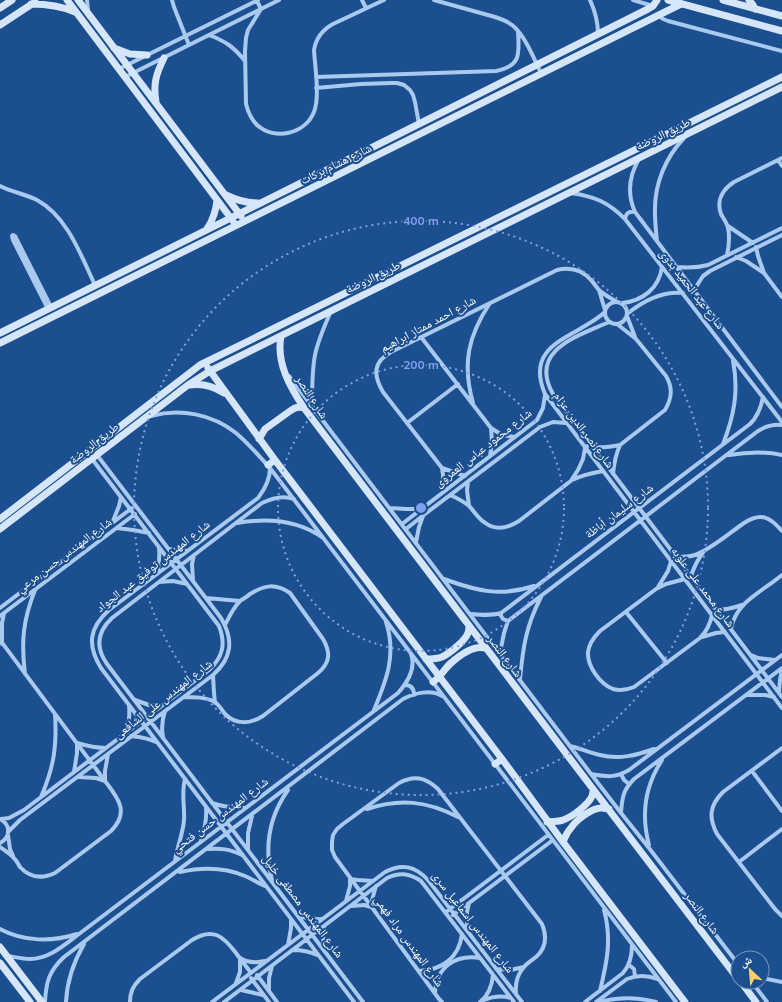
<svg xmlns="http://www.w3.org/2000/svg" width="782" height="1002" font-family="Mulish,'Noto Naskh Arabic',sans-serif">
<rect width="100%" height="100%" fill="#1b4f8f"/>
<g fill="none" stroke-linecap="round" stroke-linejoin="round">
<path stroke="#a9c9ee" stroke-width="4" d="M 87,0 L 88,10
M 172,0 L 174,7 L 189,45
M 362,0 L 366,8
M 434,0 L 495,17 C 501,19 507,21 512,25 C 525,35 534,59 541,73
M 590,0 C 595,11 598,22 598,34
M 633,0 L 653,6
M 257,1 L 261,9 L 248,30 L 246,38 L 245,51 L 246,104 C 248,112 251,119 257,125 C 275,141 305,134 314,112 C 320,97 315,67 314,50 C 316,38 322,30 333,24 L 384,0
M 658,15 L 663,19 L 668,21 L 782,51
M 209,35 C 225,41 234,47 245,61
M 119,69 L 258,0
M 125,77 L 279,0
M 316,77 L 496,71 C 522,66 519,53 518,31
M 316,88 L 361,84 L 391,83 L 397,83 L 404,85 L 410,90 L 413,95 L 415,102 L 419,124
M 639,159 C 629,176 627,194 635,212 L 782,407
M 778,160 L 782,166
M 0,186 C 12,192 25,194 37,200 C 68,217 81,256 95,285
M 570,193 C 594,196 608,202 625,219 L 782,422
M 625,219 C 626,213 629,211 635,212
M 728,226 L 753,243
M 657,241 C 656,232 655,223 655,213 C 654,185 665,158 684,138
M 756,247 L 758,256 L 764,273 L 782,297
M 727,255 C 729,246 730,237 728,228 C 727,223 723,218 721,214 C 716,200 723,189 734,182 L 782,158
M 736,257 L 746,261 L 764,273
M 677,267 C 688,268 697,268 708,265 L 782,228
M 599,290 L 605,310
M 694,290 L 703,276 L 710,271 L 782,235
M605 313a11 11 0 1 1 22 0a11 11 0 1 1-22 0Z
M 622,303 C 643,301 659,288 662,267
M 48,309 L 13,240 L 12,236 L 13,235 L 15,236 L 51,307
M 605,312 C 577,338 523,342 545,394 L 782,708
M 627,314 C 643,301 662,291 683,293
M 627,316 L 635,337
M 609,322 C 578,336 528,350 553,394 L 782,697
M 421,337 L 491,428 L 502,435 L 515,437
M 289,376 L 591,774 L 621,813 L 649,848 L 738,964
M 473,403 C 462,364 468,336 490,303
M 312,405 C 312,388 312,371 315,355 C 318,340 325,325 331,311
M 151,416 C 180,408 212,414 236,433 C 248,443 259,456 270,468 L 676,1002
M 407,423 L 458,384
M 723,444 C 734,416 739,391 733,361
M 593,447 C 602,448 610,447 620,445 L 665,410 C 672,398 673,388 666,376 L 636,339 L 617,324
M 729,455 C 747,452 764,451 782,455
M 490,456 L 492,442 L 491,428
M 270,468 C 270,480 265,489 258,498 L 109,610 C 89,628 87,645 101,668 L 354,1002
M 442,468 L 443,475 L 443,492
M 613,474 C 614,463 616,454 620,445
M 465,476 L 442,468 L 383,392 C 373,375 373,362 391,352 L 557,270 C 570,267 582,270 591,280 C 594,283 596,287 599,290 C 604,295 611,298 617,302
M 572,479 L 578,470 L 583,459 L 585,448 L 590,444
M 468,482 L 467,490 L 469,506
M 450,495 C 457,498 463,501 469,506 C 474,511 478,518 484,522 C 495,531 508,528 519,521 L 572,480 C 582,475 592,473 603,471
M 294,499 C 283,495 272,498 262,503 L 112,618 C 97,632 95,647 107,664 L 363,1002
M 390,508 L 406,509 L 421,509
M 113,521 L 119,506 L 121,497
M 237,523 C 267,518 298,520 323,538
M 402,524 L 537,420 L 543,408 L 545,395
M 117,528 L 133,530 L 149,533
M 406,529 L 425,514 L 540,427 L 553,422 L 566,423
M 416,542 L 419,527 L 423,516
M 169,549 L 187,551
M 676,557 C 683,557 689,557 695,555 C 710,550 731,532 744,523 C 761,512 770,517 782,531
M 157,574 C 159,565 160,557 159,548
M 691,576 C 694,567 698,559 704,551
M 444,579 C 477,591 500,597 534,586
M 685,579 L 666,584 L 656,589 L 600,631 C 594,637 589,643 588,652 C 587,666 600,684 613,689 C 620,691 627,690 634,687 L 700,638 C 707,631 710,625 712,615
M 193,580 L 192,564 L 194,555
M 159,582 L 173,581 L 187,584
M 658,587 L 668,571 L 671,561
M 206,598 L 240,601
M 0,608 L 132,508
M 717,610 C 726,610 733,608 742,605
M 626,612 L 667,663
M 501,613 L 501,616 L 503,619 L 508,621
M 470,614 C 481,615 491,616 501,613 L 750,424 C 758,416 761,408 763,397
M 0,616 L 135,514
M 731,628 C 737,601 762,592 782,575
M 702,637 L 716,633 L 725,632
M 0,640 L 105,781 C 118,798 130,812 111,831 L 55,873 C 42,879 30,878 20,867 C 18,863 16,860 13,857 C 9,853 4,850 0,847
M 2,644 L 2,623 L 4,613
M 500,653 L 504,633 L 508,621 L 758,431 C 766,426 773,424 782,425
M 751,655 L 758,658 L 775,660
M 25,674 C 21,642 23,620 35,590
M 213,675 L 214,693 L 215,703
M 520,679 C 523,647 526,626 541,597
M 405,685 C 411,685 414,688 414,695
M 779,692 L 780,680 L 782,669
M 746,695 L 765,695 L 774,697
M 184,697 C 194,697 206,697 215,702 C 219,705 222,710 225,714 C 236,725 250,724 263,716 L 318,673 C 330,663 331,653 323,639 L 290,593 C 275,583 265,585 250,594 C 247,597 243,599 240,601 C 233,608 229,617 225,625
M 135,700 L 149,705 L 161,706
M 374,710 C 386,681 397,655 386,622
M 127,732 C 129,722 130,714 129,705
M 131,736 C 140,737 148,738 156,742
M 163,737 C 161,727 162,720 165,711
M 570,746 C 580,748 589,753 600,755 C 619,760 637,755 654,749
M 782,748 L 723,792 C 710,805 708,817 717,834 L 775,909 L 782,916
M 752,771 L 782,811
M 74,772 L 77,753 L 77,743 C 87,746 95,748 106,748
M 591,774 C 608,777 615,778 629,770 L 782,655
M 621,774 L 624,780 L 629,784
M 78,777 L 96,778 L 105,781 L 105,771 L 108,754
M 41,797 C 54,767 57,746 55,714
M 212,803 C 223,807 233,808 245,808
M 367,809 C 400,798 427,801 458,817
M 621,813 C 622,798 623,790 634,779 L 782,668
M 1,819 L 9,818 L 24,810 L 209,670 C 223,657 226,644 219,626 L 92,459
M 8,832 L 20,820 L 213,675 C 232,658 234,640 221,618 L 97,455
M 8,835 L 10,849 L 13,856
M 201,841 C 205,829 207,820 206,807
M 0,843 C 11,837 11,825 0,819
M 649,845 C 641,815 645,786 662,760
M 208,849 C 221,848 229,849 242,855
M 248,850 L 248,833 L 252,816
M 175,861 C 177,847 183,834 184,820 C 185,806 181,793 185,779
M 739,862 L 782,829
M 180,872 C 202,867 224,867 245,876 C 252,879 258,883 265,886
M 272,880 C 264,847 268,818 288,790
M 346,901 L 350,886 L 350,879 L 358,880 L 373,881
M 352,906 L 364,905 L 371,907 L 372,900 L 376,886
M 446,912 L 548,835
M 297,915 C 306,918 313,920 322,919
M 453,915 L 553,840
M 0,929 C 24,942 52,942 77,934
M 467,930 L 467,912 L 469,903
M 288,945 L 291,928 L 291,920
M 324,949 L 323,934 L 324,926
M 292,950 C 301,950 309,951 317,955
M 8,956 C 15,957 22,959 30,959 C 49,959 64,945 79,934 L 398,693 C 407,683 416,668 411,654
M 629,965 L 634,969 L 635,976
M 496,969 L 510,970 L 524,967
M 419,971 C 442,970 459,958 462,934
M 257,975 L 277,1002
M 251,978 L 269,1002
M 762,978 L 782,982
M 752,982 L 767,1002
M 236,983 L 240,972 L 240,958 C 248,963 256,963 265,961
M 241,990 L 263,995
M 269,991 L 269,978 L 272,966
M 600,991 C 607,962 612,939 604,910
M 435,993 C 436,967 456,954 480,958
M 484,1000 C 493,996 501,995 511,998
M 45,1002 C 46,982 49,971 64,957 L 403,699 C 414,693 431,689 442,696
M 66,1002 C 67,980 73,963 84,944
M 130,1002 C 130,992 133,986 140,979 L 192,940 C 213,927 223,936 236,953 C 241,960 246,966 251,973
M 212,1002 L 385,872 C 402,863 415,866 428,880 L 522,1002
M 224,1002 L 387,878 C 399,872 409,873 421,881 L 514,1002
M 442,1002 L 439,999 L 335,857 L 332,850 L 332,842 L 333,835 L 337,829 L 343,824 L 399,783 C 414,775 425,777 438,789 L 542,924 C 547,936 546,948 536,957 C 532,960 527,963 524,967 C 517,975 515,985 516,994
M 480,1002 C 489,995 492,986 493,975
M 585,1002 L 623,973 C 630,965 632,956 632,945
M 596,1002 L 627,979 C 637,975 647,975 657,979
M 599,1002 C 618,997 637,997 656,1002"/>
<path stroke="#d6e6fa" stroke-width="7" d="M 67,0 L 233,221
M 78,0 L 241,216
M 668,0 L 782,31
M 723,0 L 782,16
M 749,0 L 753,5 L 755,9
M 31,4 C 47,4 61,6 75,12
M 0,8 L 12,0
M 0,25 L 35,2
M 114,48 L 130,54 L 147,55
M 156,102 C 153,84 156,74 164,58
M 226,195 C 236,200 246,203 258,203
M 207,229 C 213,220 216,211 217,200
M 0,333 L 389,139 L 648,9 L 653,6 L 657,0
M 281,336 C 276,363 290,387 304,408 L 593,789 L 738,979
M 0,343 L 681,4
M 208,368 L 275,460 L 502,759 L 563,842 L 685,1002
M 190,385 C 203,383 213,386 224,393
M 259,439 L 265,429 L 290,411 L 295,408 L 300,407 L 304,408
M 268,465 L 275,460
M 0,519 L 200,365 L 782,77
M 0,529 L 188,385 L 210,371 L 782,87
M 426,659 C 431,659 437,659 442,657 C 450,653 465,641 468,633 C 469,630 469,629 469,626
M 433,682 C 441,677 444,669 451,663 C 460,655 473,645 485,648
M 495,764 L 502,759
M 547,822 C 553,821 558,822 563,820 C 572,817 589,804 592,796 C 593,794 593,791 593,789
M 563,842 C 565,837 567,832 571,828 C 576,820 593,807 602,808 C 604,808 607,809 609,809
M 0,947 L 42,1002
M 0,963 L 30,1002
M 741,982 L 756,1002"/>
</g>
<g fill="none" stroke="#839eea" stroke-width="2" stroke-dasharray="2 4">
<circle cx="421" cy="508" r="143"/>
<circle cx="421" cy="508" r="287"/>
</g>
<g text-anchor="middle" stroke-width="4" stroke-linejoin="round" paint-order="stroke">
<g font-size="12" fill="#fff" stroke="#1b4f8f">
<text transform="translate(663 134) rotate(-26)" y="4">طريق الروضة</text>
<text transform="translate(336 164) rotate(-26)" y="4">شارع هشام بركات</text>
<text transform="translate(373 277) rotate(-26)" y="4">طريق الروضة</text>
<text transform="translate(692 289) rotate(52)" y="4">شارع عبد الحميد بدوى</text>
<text transform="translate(428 324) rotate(-28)" y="4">شارع احمد ممتاز ابراهيم</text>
<text transform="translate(312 397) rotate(57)" y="4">شارع النصر</text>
<text transform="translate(584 430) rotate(53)" y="4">شارع نصر الدين عزام</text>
<text transform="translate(94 443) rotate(-38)" y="4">طريق الروضة</text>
<text transform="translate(483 448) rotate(-38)" y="4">شارع محمود عباس العمروى</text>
<text transform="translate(619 511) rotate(-37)" y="4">شارع سليمان أباظة</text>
<text transform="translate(64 555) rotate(-37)" y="4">شارع المهندس حسن مرعي</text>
<text transform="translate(153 566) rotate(-38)" y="4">شارع المهندس توفيق عبد الجواد</text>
<text transform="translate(703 587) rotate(53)" y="4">شارع محمد على علوبه</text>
<text transform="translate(505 656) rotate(53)" y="4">شارع النصر</text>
<text transform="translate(163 699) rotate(-38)" y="4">شارع المهندس على الشافعى</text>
<text transform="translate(220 815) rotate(-37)" y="4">شارع المهندس حسن فتحي</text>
<text transform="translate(303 906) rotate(53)" y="4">شارع المهندس مصطفى خليل</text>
<text transform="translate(702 913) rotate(53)" y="4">شارع النصر</text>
<text transform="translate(473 922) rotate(52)" y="4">شارع المهندس اسماعيل سرى</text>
<text transform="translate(409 941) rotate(54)" y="4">شارع المهندس مراد فهمي</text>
</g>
</g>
<circle cx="421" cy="508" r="6" fill="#839eea" stroke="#1b4f8f" stroke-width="2"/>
<g font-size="12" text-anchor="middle" font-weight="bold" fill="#839eea" stroke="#1b4f8f" stroke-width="4" stroke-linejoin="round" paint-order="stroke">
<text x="421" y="225">400 m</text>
<text x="421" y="369">200 m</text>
</g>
<g transform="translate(750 970) rotate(334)"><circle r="19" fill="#1b4f8f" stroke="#7695bc"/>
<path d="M0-3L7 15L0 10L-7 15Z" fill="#ffd166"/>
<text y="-6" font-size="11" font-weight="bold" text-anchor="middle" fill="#ffffff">ش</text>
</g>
</svg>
